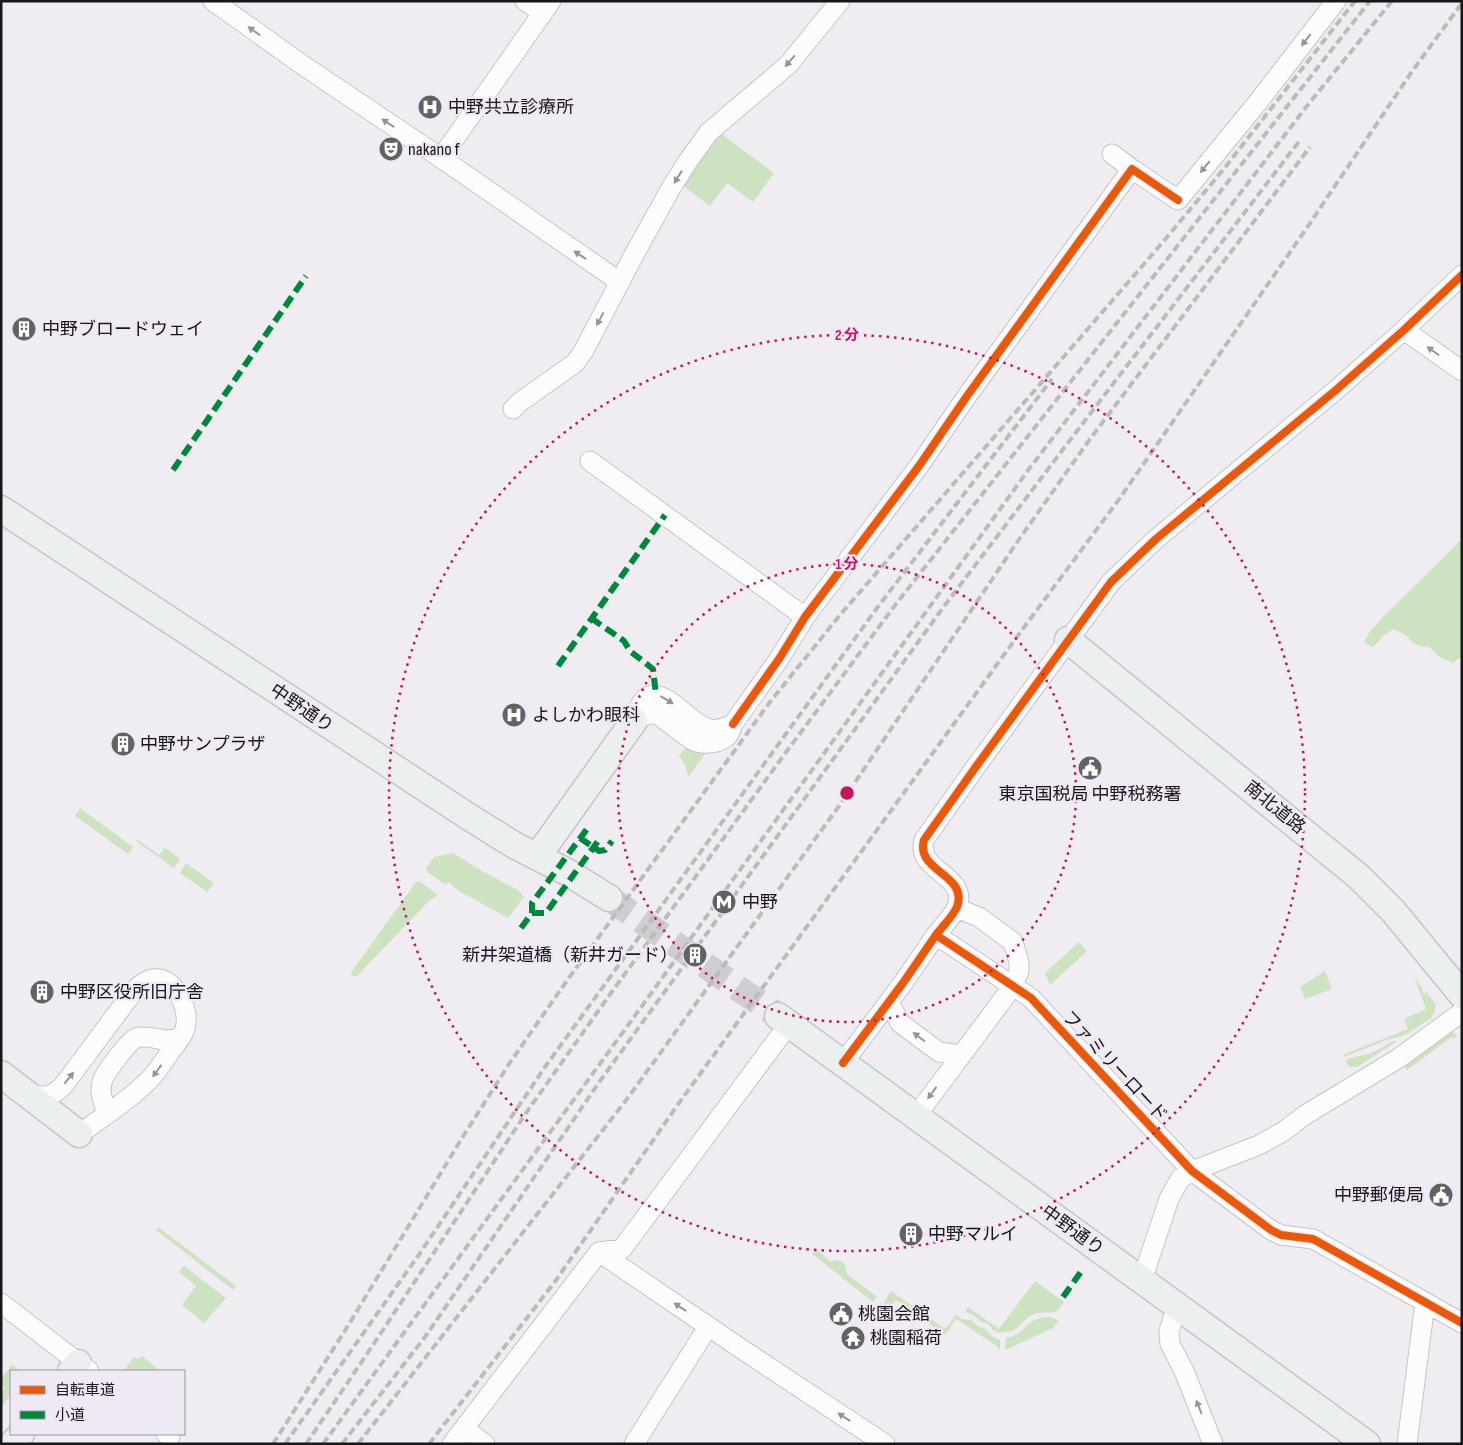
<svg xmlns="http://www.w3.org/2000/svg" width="1463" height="1445" font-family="'Sofia Sans Condensed','Noto Sans JP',sans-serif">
<rect width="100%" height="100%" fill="#efecf2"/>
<path fill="#cde2c0" d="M 720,133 L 774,173 L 753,202 L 727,183 L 710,206 L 682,185 Z
M 1462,539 L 1462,656 L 1453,663 L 1440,657 L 1429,647 L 1420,646 L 1413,643 L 1407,636 L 1394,629 L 1385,634 L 1373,647 L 1364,642 L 1369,633 L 1383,617 Z
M 686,747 L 707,751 L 690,775 L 688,775 L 685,765 L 679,755 Z
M 80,808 L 133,847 L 128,854 L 75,816 Z
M 138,840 L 159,855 L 165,848 L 180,859 L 174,868 L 136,841 Z
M 453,853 L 482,871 L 518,890 L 524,897 L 508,918 L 459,891 L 448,882 L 446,885 L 426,871 L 426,868 L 434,857 Z
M 186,863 L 214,883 L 207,892 L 180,873 Z
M 419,881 L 438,895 L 429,901 L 356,977 L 350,974 L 416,882 Z
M 1079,942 L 1087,951 L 1050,985 L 1045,973 Z
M 1325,971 L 1332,989 L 1305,999 L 1300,987 Z
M 1415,979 L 1423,989 L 1422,991 L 1424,994 L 1426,992 L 1436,1004 L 1435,1011 L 1431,1018 L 1407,1034 L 1381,1042 L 1344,1057 L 1343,1055 L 1408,1029 L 1404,1019 L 1426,1009 Z
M 1452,1031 L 1457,1036 L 1454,1039 L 1452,1037 L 1407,1070 L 1404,1066 Z
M 1393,1041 L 1396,1042 L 1357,1067 L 1350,1067 L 1346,1063 L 1346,1060 C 1354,1056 1363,1056 1371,1053 C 1379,1050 1385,1045 1393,1041 Z
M 158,1227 L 236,1286 L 233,1290 L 156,1230 Z
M 816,1249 L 831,1262 L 836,1260 C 844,1261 847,1266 846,1273 L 877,1297 L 873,1302 L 812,1254 Z
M 184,1266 L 226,1298 L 204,1323 L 182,1305 L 196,1286 L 179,1272 Z
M 1035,1281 L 1064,1302 L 1056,1312 L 1036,1313 L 1028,1317 L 1017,1328 L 1012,1331 L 1000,1333 L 993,1330 L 988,1324 L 980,1321 L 973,1315 L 965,1312 L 968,1307 L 999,1329 Z
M 891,1291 L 945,1329 L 956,1315 L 962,1319 L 971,1320 L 979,1327 L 984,1328 L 993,1337 L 1000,1340 L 1000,1352 L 998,1347 L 956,1319 L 945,1335 L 896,1300 L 886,1313 L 884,1302 Z
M 1048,1317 L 1059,1320 L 1053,1328 L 1005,1350 L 1006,1338 C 1026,1335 1025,1318 1048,1317 Z
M 142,1356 L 159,1370 L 158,1371 L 123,1371 L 134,1357 L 137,1359 Z
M 12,1365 L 21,1371 L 11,1371 L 11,1394 L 1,1408 L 1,1393 L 5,1388 L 1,1385 L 1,1379 Z"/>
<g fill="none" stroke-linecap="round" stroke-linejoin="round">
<path stroke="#cfccd2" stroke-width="26" stroke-dasharray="26 13" stroke-linecap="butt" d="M 609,898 L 778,1016"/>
<defs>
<path id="street" d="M 213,1 L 304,66 L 441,158 L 620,282
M 525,1 L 543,13
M 1112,154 L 1132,169
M 441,158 L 551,1
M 1404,330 L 1462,371
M 513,409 L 520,402 L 575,363 L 583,352 L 635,253 L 671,188 L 688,161 L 709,132 L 788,65 L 840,1
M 590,461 L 805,617
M 634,721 C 642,716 648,713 657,714 L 692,740 C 701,745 716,744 725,738 C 730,735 731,729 733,724 L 779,659 L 805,617 L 919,466 L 967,396 L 1132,169 L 1178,200 L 1258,102 L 1336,1
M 634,721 C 650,663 681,719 707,728 C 716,732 725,728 733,724
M 936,935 C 942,927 953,916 957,907 C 969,874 915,872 924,840 L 975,768 L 1111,582 L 1156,539 L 1336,390 L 1404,330 L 1462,275
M 889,1002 L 900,1023 L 939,1052 L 961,1055
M 843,1063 L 903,983 L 936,935 L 1031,998 L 1192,1171 L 1271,1230 L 1281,1235 L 1313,1239 L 1462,1323
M 28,1094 C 44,1097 51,1098 63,1086 L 133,992 C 139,986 144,981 152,979 C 175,975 191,1010 185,1029 C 182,1038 175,1045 170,1052 C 164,1061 157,1072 149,1080 C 129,1100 103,1117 79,1134
M 107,1114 C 105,1107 102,1099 101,1092 C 101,1088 102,1081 104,1077 C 109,1068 128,1042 136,1038 C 152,1033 164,1046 182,1036
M 916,1116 L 1013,986 L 1019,971 L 1019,962 L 1013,942 L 979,917 L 956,908
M 599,1252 L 743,1350 L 885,1444
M 1142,1280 L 1169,1199 L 1180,1179 L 1192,1171 L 1259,1145 L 1284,1131 L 1305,1115 L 1399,1058 L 1462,1012
M 1,1303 L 89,1371
M 1177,1306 L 1169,1331 L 1170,1344 L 1184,1371 L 1213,1444
M 464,1429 L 485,1444
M 166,1434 L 170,1437
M 452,1444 L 599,1252 L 622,1249 L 789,1024
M 634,1444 L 708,1327
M 1407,1444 L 1425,1303"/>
<path id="secondary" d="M 1,509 L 466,815 L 514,845 L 567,872 L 609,898
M 1068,640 L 1358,876 L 1394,912 L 1462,995
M 537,857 L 634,721
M 778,1016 L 1367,1444
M 1,1074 L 79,1134
M 71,1371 L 78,1363
M 13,1444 L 21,1434"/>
</defs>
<use href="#street" stroke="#c7c4c9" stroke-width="21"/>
<use href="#secondary" stroke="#c7c4c9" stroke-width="29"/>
<use href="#street" stroke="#fdfcfd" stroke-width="19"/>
<use href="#secondary" stroke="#ebeff0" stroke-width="26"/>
<path stroke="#bbbbbc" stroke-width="4" stroke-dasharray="8 4" stroke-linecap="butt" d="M 273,1444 L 346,1329 L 459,1143 L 509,1064 L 566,982 L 770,702 L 840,615 L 1157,249 L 1223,170 L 1355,1
M 285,1444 L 418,1256 L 545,1067 L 877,608 L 1052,379
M 306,1444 L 371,1348 L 526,1113 L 611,993 L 784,755 L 896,604 L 1370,1
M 323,1444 L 634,1017 L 1029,469 L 1307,106 L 1392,1
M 342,1444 L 425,1337 L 600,1081 L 942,609 L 1080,427 L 1301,139
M 358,1444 L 627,1099 L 839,806 L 1020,538 L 1090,439 L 1310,147
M 429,1444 L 554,1283 L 679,1103 L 1022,630 L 1120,498 L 1304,232 L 1413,70 L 1462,3"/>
<path stroke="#00873e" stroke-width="6" stroke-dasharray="12 6" stroke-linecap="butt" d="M 173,470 L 306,276
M 591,618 L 624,641 L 630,651 L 653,669 L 656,695
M 558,666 L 665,515
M 580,838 L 599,851 L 605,850 L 612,841
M 532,913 L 546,913 L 598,841
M 521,928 L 532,913 L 532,903 L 587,829
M 1063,1297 L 1083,1269"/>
<defs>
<path id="cycleway" d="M 733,724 L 779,659 L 805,617 L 919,466 L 967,396 L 1132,169 L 1178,200
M 936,935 C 942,927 953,916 957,907 C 969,874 915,872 924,840 L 975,768 L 1111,582 L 1156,539 L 1336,390 L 1404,330 L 1462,275
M 843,1063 L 903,983 L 936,935 L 1031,998 L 1192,1171 L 1271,1230 L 1281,1235 L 1313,1239 L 1462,1323"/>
</defs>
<use href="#cycleway" stroke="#efe9f5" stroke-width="11"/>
<use href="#cycleway" stroke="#e8590c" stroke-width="8"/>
</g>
<defs><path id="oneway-solid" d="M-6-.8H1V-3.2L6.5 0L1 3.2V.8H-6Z" transform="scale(1.25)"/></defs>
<g fill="#969497">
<use href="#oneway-solid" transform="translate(254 31) rotate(-145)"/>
<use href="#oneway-solid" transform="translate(1306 40) rotate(128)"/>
<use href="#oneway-solid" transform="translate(790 61) rotate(131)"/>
<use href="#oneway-solid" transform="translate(388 123) rotate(-146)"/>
<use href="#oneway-solid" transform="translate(1205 167) rotate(129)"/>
<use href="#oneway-solid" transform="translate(678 177) rotate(122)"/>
<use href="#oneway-solid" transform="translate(580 255) rotate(-146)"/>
<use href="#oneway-solid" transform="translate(600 319) rotate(118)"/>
<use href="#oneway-solid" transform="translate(1433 351) rotate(-145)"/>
<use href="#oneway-solid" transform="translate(667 700) rotate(31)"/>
<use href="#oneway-solid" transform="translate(919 1037) rotate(-143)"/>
<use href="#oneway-solid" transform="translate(157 1071) rotate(126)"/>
<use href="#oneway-solid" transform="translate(69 1078) rotate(-52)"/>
<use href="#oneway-solid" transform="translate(932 1093) rotate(126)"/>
<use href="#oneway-solid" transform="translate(680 1307) rotate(-146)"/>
<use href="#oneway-solid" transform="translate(1199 1407) rotate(-111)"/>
<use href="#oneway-solid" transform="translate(844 1417) rotate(-146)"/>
</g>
<g fill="none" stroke="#c2185b" stroke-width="2.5" stroke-dasharray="2.5 5">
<circle cx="847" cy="793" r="229"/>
<circle cx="847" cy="793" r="458"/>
</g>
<defs>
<symbol id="hospital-disc" viewBox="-11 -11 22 22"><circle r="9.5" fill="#636166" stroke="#efe9f5"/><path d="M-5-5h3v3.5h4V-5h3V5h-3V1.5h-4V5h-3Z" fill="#fff"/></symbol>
<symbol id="theatre-disc" viewBox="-11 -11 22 22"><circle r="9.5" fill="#636166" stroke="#efe9f5"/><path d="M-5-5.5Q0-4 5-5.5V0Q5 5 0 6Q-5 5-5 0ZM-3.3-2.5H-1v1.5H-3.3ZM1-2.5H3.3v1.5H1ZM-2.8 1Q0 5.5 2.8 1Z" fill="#fff"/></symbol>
<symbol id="building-disc" viewBox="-11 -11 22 22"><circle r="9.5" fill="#636166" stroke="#efe9f5"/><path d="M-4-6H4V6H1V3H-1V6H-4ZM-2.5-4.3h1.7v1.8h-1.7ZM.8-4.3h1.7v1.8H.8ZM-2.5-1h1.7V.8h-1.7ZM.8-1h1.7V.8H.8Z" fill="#fff"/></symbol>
<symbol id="civic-disc" viewBox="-11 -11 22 22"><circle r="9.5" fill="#636166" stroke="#efe9f5"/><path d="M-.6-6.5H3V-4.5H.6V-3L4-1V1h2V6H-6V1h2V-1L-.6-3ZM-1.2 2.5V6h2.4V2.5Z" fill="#fff"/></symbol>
<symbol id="metro-disc" viewBox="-11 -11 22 22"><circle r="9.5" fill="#636166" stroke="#efe9f5"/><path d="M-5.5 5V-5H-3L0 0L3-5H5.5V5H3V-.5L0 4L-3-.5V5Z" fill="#fff"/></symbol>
<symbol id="temple-disc" viewBox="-11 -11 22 22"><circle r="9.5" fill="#636166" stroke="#efe9f5"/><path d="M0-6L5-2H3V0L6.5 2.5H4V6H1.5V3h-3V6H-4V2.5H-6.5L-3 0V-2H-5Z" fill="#fff"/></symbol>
</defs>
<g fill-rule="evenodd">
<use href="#hospital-disc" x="416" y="93" width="28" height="28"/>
<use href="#theatre-disc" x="377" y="135" width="28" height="28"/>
<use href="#building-disc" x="10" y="315" width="28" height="28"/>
<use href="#hospital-disc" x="500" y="701" width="28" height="28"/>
<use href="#building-disc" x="109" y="730" width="28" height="28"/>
<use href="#civic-disc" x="1076" y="754" width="28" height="28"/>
<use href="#metro-disc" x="710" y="888" width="28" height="28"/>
<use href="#building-disc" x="681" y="941" width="28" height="28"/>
<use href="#building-disc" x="28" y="978" width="28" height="28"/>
<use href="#civic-disc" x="1427" y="1181" width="28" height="28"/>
<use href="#building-disc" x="897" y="1220" width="28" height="28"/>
<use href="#civic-disc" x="827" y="1300" width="28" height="28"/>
<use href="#temple-disc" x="839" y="1324" width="28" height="28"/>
</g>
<g text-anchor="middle" stroke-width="4.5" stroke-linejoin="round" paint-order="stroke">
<g font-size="18" fill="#18161a" stroke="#efe9f5" text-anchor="start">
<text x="448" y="113">中野共立診療所</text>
<text x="408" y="155">nakano f</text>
<text x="42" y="335">中野ブロードウェイ</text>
<text x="532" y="721">よしかわ眼科</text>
<text x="140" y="750">中野サンプラザ</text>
<text x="1090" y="800" text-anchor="middle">東京国税局 中野税務署</text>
<text x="742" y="908">中野</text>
<text x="678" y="961" text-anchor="end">新井架道橋（新井ガード）</text>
<text x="60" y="998">中野区役所旧庁舎</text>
<text x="1424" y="1201" text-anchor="end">中野郵便局</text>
<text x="928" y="1240">中野マルイ</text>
<text x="858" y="1320">桃園会館</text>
<text x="870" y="1344">桃園稲荷</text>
</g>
<g font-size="18" fill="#18161a" stroke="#efe9f5">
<text transform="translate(302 708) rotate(34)" y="6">中野通り</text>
<text transform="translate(1275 807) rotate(39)" y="6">南北道路</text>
<text transform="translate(1115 1066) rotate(47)" y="6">ファミリーロード</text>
<text transform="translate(1073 1230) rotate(36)" y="6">中野通り</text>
</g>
</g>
<circle cx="847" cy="793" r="8" fill="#c2185b" stroke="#efe9f5" stroke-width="2.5"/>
<g font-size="15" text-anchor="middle" font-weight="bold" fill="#c2185b" stroke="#efe9f5" stroke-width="4.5" stroke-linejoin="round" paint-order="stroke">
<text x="847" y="340">2 分</text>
<text x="847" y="569">1 分</text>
</g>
<rect width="1463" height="1445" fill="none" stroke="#18161a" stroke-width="5"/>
<rect x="10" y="1370" width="175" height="65" fill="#efe9f5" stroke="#99959d"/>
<rect x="20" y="1386" width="25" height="8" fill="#e8590c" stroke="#99959d"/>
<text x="55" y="1395" font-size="15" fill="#18161a">自転車道</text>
<rect x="20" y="1411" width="25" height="8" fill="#00873e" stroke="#99959d"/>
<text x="55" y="1420" font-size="15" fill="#18161a">小道</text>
</svg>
